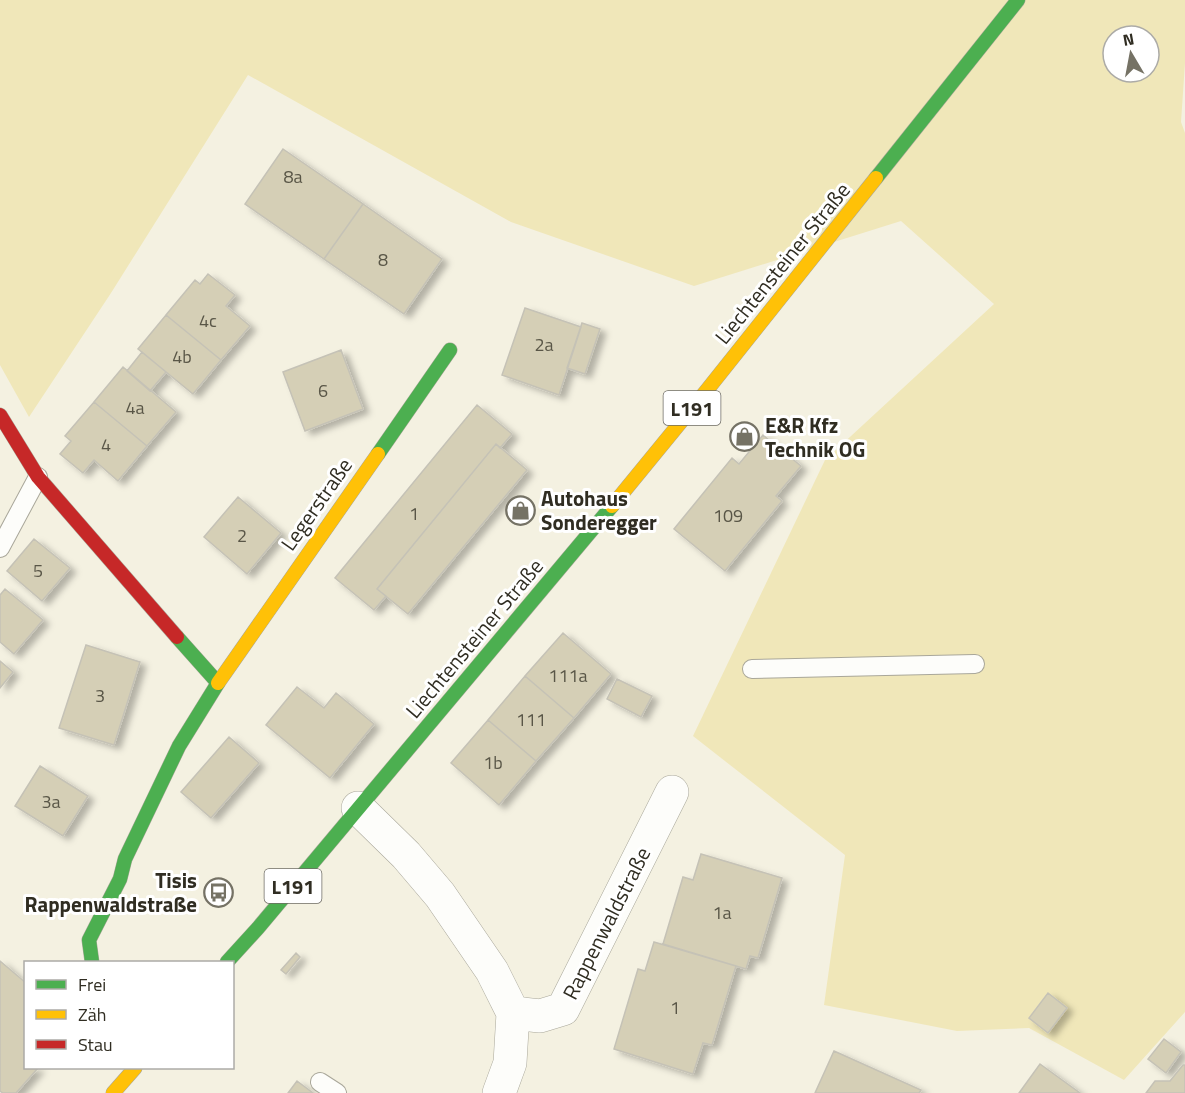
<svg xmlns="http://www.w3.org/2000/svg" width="1185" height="1093" viewBox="0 0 1185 1093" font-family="'Titillium Web',sans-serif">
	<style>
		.green { fill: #f0e7b9; fill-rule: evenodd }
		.building { fill: #d5cfb6; stroke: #c5c2b6; stroke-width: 1.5; filter: url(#shadow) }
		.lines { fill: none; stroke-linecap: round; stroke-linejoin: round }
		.lane-casing { stroke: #a9a79a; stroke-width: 20 }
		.street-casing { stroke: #a9a79a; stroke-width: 34 }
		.fast-casing { stroke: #a9a79a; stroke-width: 15 }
		.slow-casing { stroke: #a9a79a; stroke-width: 15 }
		.jam-casing { stroke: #a9a79a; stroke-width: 15 }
		.lane { stroke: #fdfdfa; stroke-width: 18 }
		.street { stroke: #fdfdfa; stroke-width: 33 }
		.fast { stroke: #4caf50; stroke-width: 14 }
		.slow { stroke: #ffc107; stroke-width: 14 }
		.jam { stroke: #c62828; stroke-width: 14 }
		.labels { text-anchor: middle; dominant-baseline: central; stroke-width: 6; stroke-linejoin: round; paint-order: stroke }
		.number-label { font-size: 18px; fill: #595647 }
		.shield { fill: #fff; stroke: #6e6c64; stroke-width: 1.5 }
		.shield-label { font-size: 20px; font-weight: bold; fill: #302d22 }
		.street-label { font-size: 21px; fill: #302d22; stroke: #fff }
		.poi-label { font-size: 21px; font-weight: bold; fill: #302d22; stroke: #fff; text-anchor: start }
	</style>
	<defs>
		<filter id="shadow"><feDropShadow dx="6" dy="4" stdDeviation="3" flood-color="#0004"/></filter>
	</defs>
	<rect width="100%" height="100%" fill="#f4f1e1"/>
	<path class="green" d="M0,0h1185v63l-4,59 4,11v879l-61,68 -95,-52 -72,3 -133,-26 21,-150 -152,-119 132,-276 169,-156 -93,-83 -207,65 -183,-64 -263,-147 -137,218 -82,124 -29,-52zM1113,36h36v36h-36z"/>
	<path class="building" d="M283,149l80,55 -39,55 -79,-55z
		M363,204l79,55 -38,55 -80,-55z
		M208,274l27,21 -9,11 24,20 -29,34 -55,-45 29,-35 5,4z
		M525,308l56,19 -22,68 -57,-20z
		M166,315l55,45 -28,34 -55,-45z
		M582,323l18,6 -15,45 -18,-6z
		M341,350l22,59 -58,22 -22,-59z
		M142,352l24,20 -16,19 -23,-20z
		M123,367l53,45 -29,34 -53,-44z
		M94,402l53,44 -29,35 -24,-21 -11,13 -23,-19 11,-13 -6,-5z
		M477,405l35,29 -12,14 -4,-4 -119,145 9,7 -12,14 -39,-32z
		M763,435l38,31 -25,30 6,5 -57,70 -51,-42 58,-71 7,6z
		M496,444l31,26 -119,144 -31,-25z
		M238,497l43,36 -34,41 -43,-37z
		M34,539l36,29 -28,33 -35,-30z
		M5,589l38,31 -29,34 -14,-12v-47z
		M563,633l48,41 -37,44 -49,-42z
		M86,645l54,17 -26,83 -55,-17z
		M0,661l13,11 -13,16z
		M525,676l49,42 -38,43 -48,-41z
		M617,679l35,17 -11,21 -34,-18z
		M297,687l27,21 12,-15 38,31 -44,54 -64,-53z
		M488,720l48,41 -37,44 -48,-42z
		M229,737l30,26 -48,55 -30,-26z
		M40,766l48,30 -25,40 -48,-30z
		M701,854l81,24 -24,80 -8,-2 -4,13 -83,-25 20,-67 10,3z
		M654,942l82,24 -24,79 -9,-2 -10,31 -79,-25 24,-80 7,2z
		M296,953l4,4 -14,17 -5,-4z
		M0,961l26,22v85h12l-22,25h-13l-3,-2z
		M1048,993l19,15 -19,25 -19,-15z
		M1164,1039l17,13 -15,21 -18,-14z
		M834,1051l87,39 -2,3h-104z
		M1040,1064l40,29h-61z
		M1183,1065h2v28h-39l9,-12h15z
		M297,1081l16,12h-25z"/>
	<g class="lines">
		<defs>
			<path id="lane" d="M0,548l38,-71
				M752,669l223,-5
				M320,1082l17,11"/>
			<path id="street" d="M358,808l48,47 34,40 52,76 21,42 -3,50 -11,30
				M513,1013l27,3 23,-7 109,-217"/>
			<path id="fast" d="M876,178l142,-178
				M378,454l72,-104
				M92,962l-3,-22 31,-61 5,-20 54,-113 39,-63 -41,-46
				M227,962l31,-34 354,-422"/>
			<path id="slow" d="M612,506l95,-116 169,-212
				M218,683l160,-229
				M113,1093l22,-25"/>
			<path id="jam" d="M0,415l38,62 139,160"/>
		</defs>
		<use href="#lane" class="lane-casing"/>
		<use href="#street" class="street-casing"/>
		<use href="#fast" class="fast-casing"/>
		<use href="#slow" class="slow-casing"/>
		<use href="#jam" class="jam-casing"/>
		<use href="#lane" class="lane"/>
		<use href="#street" class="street"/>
		<use href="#fast" class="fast"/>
		<use href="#slow" class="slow"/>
		<use href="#jam" class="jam"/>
	</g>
	<defs>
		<symbol id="shop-ring" viewBox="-11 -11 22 22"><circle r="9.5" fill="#fff" stroke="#757265" stroke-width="1.5"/><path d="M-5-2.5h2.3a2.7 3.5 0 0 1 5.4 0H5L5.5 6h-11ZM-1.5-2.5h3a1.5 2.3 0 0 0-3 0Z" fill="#757265"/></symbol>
		<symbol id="bus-ring" viewBox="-11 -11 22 22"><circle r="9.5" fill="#fff" stroke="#757265" stroke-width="1.5"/><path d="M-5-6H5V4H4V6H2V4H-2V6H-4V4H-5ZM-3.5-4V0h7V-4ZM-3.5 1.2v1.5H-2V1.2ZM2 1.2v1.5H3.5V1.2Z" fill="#757265"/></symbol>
	</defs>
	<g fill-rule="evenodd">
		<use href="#shop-ring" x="728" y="420" width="33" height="33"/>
		<use href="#shop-ring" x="504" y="494" width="33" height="33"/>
		<use href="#bus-ring" x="202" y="876" width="33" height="33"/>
	</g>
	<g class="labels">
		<g class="number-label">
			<text x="293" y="176">8a</text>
			<text x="383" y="259">8</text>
			<text x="208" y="320">4c</text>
			<text x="544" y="344">2a</text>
			<text x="182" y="356">4b</text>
			<text x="323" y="390">6</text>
			<text x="135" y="407">4a</text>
			<text x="106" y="444">4</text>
			<text x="414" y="513">1</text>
			<text x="728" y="515">109</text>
			<text x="242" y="535">2</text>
			<text x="38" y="570">5</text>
			<text x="568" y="675">111a</text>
			<text x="100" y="695">3</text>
			<text x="531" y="719">111</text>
			<text x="493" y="762">1b</text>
			<text x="51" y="801">3a</text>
			<text x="722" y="912">1a</text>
			<text x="675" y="1007">1</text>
		</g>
		<g class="shield">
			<rect x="663.5" y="391" width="57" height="34" rx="4.5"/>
			<rect x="264.5" y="869" width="57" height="34" rx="4.5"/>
		</g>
		<g class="shield-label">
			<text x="692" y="408">L191</text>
			<text x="293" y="886">L191</text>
		</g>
		<g class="street-label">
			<text transform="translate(782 263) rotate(-51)">Liechtensteiner Straße</text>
			<text transform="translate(316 504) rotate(-55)">Legerstraße</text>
			<text transform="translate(474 638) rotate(-50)">Liechtensteiner Straße</text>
			<text transform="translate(606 923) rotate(-63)">Rappenwaldstraße</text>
		</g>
		<g class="poi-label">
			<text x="765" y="425">E&amp;R Kfz<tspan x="765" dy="24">Technik OG</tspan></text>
			<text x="541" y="498">Autohaus<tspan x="541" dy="24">Sonderegger</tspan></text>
			<text x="197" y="880" text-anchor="end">Tisis<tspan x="197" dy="24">Rappenwaldstraße</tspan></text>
		</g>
	</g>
	<rect x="24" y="961" width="210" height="108" fill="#ffffff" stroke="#acaba7" stroke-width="1.5"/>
	<rect x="36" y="980" width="30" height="9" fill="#4caf50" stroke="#acaba7" stroke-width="1.5"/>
	<text x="78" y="991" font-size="18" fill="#302d22">Frei</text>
	<rect x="36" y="1010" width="30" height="9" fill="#ffc107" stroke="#acaba7" stroke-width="1.5"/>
	<text x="78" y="1021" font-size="18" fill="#302d22">Zäh</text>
	<rect x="36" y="1040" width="30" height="9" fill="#c62828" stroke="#acaba7" stroke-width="1.5"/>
	<text x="78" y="1051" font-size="18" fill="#302d22">Stau</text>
	<g transform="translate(1131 54) rotate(350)"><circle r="28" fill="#ffffff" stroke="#acaba7" stroke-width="1.5"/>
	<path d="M0-4.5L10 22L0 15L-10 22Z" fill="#757265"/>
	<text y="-9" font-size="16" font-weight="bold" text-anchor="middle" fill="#302d22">N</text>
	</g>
</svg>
